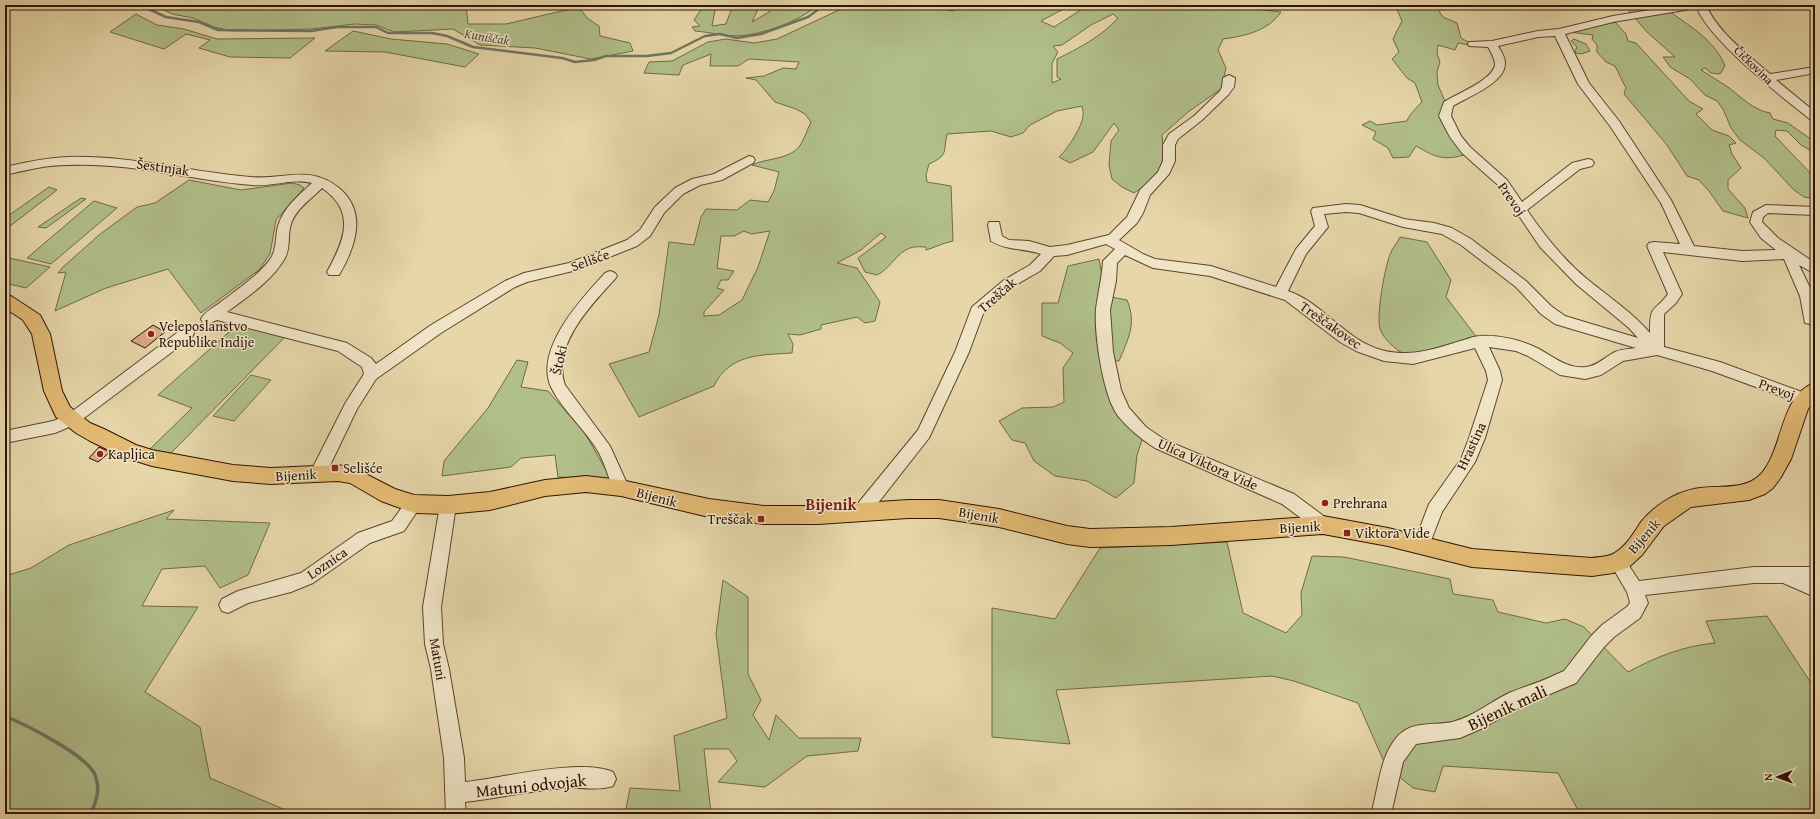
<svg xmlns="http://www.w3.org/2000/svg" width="1820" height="819" viewBox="0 0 1820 819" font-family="'Gentium Book Plus',serif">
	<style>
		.green { fill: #b1bf8b; stroke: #706948; fill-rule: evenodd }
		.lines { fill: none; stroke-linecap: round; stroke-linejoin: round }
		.stream-far1 { stroke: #6e7765; stroke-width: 2.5 }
		.stream { stroke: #6e7765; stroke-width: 3.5 }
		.building { fill: #daa686; stroke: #301305 }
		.minor-casing { stroke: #5e442e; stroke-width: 2 }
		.major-casing { stroke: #301305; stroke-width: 2 }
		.minor { fill: #efe4c6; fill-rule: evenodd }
		.major { fill: #e3bb74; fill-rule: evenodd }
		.poi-dot { fill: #8f2418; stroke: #efe4c6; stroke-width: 1.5 }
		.labels { text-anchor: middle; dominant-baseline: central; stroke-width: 3; stroke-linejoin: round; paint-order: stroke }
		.far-street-label { font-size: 12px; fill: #301305; stroke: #efe4c6 }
		.far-water-label { font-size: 13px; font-style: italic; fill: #544d3d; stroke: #efe4c6 }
		.street-label { font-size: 14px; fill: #301305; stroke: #efe4c6 }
		.poi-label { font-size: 14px; fill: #301305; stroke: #efe4c6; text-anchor: start }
		.quarter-label { font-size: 16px; font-weight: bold; fill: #7a1f14; stroke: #efe4c6 }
		.near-street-label { font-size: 17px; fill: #301305; stroke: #efe4c6 }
	</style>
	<rect width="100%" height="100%" fill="#e6d6a8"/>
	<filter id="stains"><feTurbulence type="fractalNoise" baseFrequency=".005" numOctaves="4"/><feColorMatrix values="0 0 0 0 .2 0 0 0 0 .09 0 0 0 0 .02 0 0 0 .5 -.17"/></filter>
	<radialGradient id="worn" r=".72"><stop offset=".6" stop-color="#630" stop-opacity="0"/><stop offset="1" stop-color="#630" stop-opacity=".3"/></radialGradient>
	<path class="green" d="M154,5h312l2,19h38l73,-17 8,11 12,8 1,10 30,7 3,8 -42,8 -56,-11 -55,-3 -27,-16 -59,3 -18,-7 -21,-1 -43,5 -80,2 -18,-4 -21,-9 -21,-4z
		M704,5h12l-4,21 14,-2 7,-19h11l14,4 -6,13 17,-10 1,-7h48c-20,17 -54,29 -80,31 -14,0 -29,-4 -43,-5l-3,-4 8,-1 -6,-6z
		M845,5h62l8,2 9,-2 29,6 3,-3 34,-3h265l2,4 24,3c-13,19 -36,24 -58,27l-5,11 8,18 -5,21 -33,23 -26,23 2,23 -8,20 -22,15 -12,-6 -10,-8 -3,-14 2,-24 8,-11 -5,-7 -21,29 -23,11 -11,-6c8,-7 24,-31 24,-42 1,-3 -1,-6 -1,-9l-25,5 -27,14 -7,8 -12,4 -20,-6 -44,3c-4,18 2,21 -18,30l-3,11 1,7 24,4 2,55c-10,2 -17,6 -27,9v-3c-5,0 -11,-1 -16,1 -14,5 -20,21 -33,27l-12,-3 -7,-14 28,-21 -5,-4 -20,17 -24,13 20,5 23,34 -5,19 -10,2 -8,-6 -36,8v4l-21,6 -12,-1 5,10 -1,9c-32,2 -63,1 -78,33l-75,31 -30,-53 40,-12 10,-37 10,-73 25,3 7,-28 5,-8 31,1 13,-10 18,2 6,-11 5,-19 -27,-7c14,-7 36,-5 47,-18 5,-7 8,-17 12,-25l-6,-8 -9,-5 -21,-7 -19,-22 -10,-2 18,-2 19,-8 13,1 3,-7 -50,-3 -11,7h-28l1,-12 -28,11 -4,10 -35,-2 5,-11 23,-1 36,-19 18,-3 28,4 23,-4 64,-30zM1069,6h18l-33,21 -13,-6zM1113,14l5,4c-17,19 -39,30 -61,41v18l4,2 -9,4v-20l6,-11 -5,-6 9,-1 29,-20zM744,231l7,3 19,-3 -12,36 -16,33 -23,15 -15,1v-4l20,-22 -7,-2 4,-8h7l6,-9 -17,-3 4,-32h13z
		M1395,5h48l1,3 -5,3 4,6 14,6 4,15 9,5 -1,2 -11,-2 -3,7 -17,-5 -1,9 3,8 -3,10 1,13 30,69c-25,7 -31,4 -52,-8l-7,11 -16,1 -5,-10 -15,-9 3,-7 -14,-7 8,-4 7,4 30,-4c2,-6 10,-14 15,-19l-7,-19 -8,-5 -15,-19 7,-7 -6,-13 9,-18z
		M1624,5h22l6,6 14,-2c22,16 49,31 59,57l-5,8 -9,-1 -6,-5 -4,2c9,6 18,11 27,17 13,10 25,23 42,26l3,6 15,4 27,19v11l-14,-8 -14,-14 -11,-1 -1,6 40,42v21l-11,-2 -10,-7 -30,-32 -24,-18 -9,-12 -8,-19 -6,-8 -12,-6 -15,-16 -20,-12 -7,-10h12l-28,-25z
		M136,14l21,11 27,4 33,10 98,-1 -25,20 -60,-1 -31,-9 11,-8 -24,-6 -22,15 -54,-17z
		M1615,22l11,12 2,7 8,2 53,58 14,8 -7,5 16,16 17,6 7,7 -7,2 3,9 9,14 -13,12v9l17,19 3,10 -25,-7 -14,-20 -10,-11 -12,-4 -20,-31 -43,-51 2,-6 -11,-22 -9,-4 -9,-10v-7l-5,-6 1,-4 -24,-3z
		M353,31l38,8 56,5 32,10 -14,13 -80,-15 -60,-1z
		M1574,39l12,5 4,7 -9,3 -5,-1 -1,-2 2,-4 -6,-6z
		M189,180l52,10 51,-7 8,2 4,3 -28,32 -6,34 -11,16 -58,43 -33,-44 -62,19 -51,23 11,-39 -8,1 4,-5 37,-33 38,-28 18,-4z
		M49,187l8,3 -52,40v-12z
		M81,198l5,1 -40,29 -8,-1z
		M94,201l23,7 -66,56 -24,-6z
		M1400,237l27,5 24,38 -5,17 32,42 -45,14 -30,1c-8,-6 -19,-14 -23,-25 -4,-13 5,-66 12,-79 2,-4 6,-8 8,-13z
		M5,257l45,10 -24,21 -21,-5z
		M1099,259l7,37 21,4c10,24 1,39 -8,61l-16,-1 40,77 -6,18 -3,28 -18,15 -29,-17 -32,-5 -21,-15 -9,-18 -13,-3 -13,-19 23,-13 31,-1 11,-5 -1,-34 10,-15 -13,-10 -18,-7v-33h16l10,-37z
		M237,325l48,12 -115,117 -20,-5 42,-41 -34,-13z
		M517,360l11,2 -7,25 27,4 37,42 26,46 -53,-2 -3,-22 -34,3 -10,9 -69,9 2,-15 44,-53z
		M251,375l20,5 -37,41 -21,-5z
		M174,510l-8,9 104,4 -22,52 -28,13 -15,-22 -43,3 -20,37 56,1 -53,85 55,35 10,51 85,36h-290v-238l26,-8 38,-23z
		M1227,542l16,71 43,20 16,-18 -1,-22 11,-37 32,1 106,22 3,15 40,6 5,12 48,11 19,-4 19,8 44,45c28,-15 55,-26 87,-29l-9,-22 61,-5 48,73v125h-235l-22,-41 -115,-7 -8,26 -22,-4 -27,-22 -28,-63 -64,-22 -22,-5 -216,14 14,54 -78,-7v-129l63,11 45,-71z
		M723,580l25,17v77l13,26 -8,15 16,25 7,-25 23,23h62l-3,13 -51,5 -42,31 -47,-5 19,-21 -8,-12h-25l7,65h-86l5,-26 50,3 -6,-55 53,-18 -11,-84z"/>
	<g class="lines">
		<path class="stream-far1" d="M140,5l26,12 33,5 19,8 93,1 26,-4h39l12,6h44l15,3 26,11 89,11 13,4 19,-2 12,-4h41l24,-3 34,-17 15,-2 17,4 24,-4 47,-17 16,-12
			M942,5h20"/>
		<path class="stream" d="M5,716c21,9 82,39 90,59 6,14 1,26 -4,39"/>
	</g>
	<path class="building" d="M153,325l12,7 -20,16 -14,-7z
		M99,447l11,5 -12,10 -9,-4z"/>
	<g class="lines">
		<defs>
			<path id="minor" d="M1681,5h25c12,28 42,49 64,69l45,-7v6l-39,7 39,32v10l-4,-2c-29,-23 -101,-79 -114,-112l-84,14 -48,12 24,49 30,38 52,79 23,46 48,5 34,-1 -15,-12 -11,-16 3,-10 13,-7 49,2v8l-47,-2 -5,4 -1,5 16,16 37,25v11l-16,-9 15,31 1,26 -5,2 -5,-1 -5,-27 -16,-37 -42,2 -79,-9 19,42 -6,9 -12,11v33l56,15 90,33 2,4 -2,4 -5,2 -93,-34 -55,-16 -34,6 -22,14 -16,4 -25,-4 -32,-19 -12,-5 -27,-4 11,24 2,9 -17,58 -10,24 -33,50 -15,39 -6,2 -6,-2 -2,-5 16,-42 32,-45 8,-21 19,-58 -2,-9 -11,-23 -62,16 -29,-3 -28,-10 -16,-9 -55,-42 -75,-24 -57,-8 -28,-13 -8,8 -1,18 -6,29 3,42 8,38 8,18 17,19 19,13 129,54 35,26 2,5 -2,5 -6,2 -6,-2 -35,-26 -127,-56c-14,-9 -26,-19 -37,-32 -15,-20 -24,-82 -22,-107 2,-16 6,-31 7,-48l12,-12 -9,-5 -39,11 -13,1 -14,15 -26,15 -31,28 -14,38 -40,86 -62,79 -6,2 -6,-2 -2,-5 2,-5 63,-77 37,-78 17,-45 32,-27 26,-15 11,-11c-18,-6 -33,-3 -50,-13l-3,-16 1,-3h10l3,14 7,4 20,1 21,6 17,-2 42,-10 18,-18 13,-27 18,-18 5,-11v-16l6,-11 25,-18 26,-25 2,-4 1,-9 6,-3 6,3 -1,9 -6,8 -26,25 -24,19 -3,6v16l-6,13 -19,21 -7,18 -6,10 -18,17 24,14 12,5 56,7 65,21 20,-38 19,-23 -4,-15 2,-3 33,-4 14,1 44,14 30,4 18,5 19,11 55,42 25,25 14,10 73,22 -9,-10 -53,-44 -36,-37 -41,-61 -37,-33 -12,-16 -11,-21 5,-14c12,-8 49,-22 51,-37 0,-6 -4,-13 -7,-18l-19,-1 -1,-2 1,-2 23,-1 46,-10 21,-2 54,-13zM1555,36l23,48 32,42 51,77 19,41 -26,-2 -5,1 -2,3 21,48c-15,20 -18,9 -18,39 -18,-21 -41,-36 -63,-54 -23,-19 -43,-44 -60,-69l53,-41 12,-3 2,-3 -2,-3 -4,-1 -16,4 -50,39 -15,-22 -37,-33 -9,-11 -10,-20 2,-10c14,-9 53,-23 52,-43 0,-6 -4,-12 -7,-17l40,-9zM1346,212l13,1 44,14 39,7 19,11 55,42 25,27 14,10 81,24c-7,1 -15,1 -21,4 -10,5 -18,14 -29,15 -19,2 -32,-10 -47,-18 -17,-9 -40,-14 -59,-13 -7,0 -14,4 -20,5 -25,8 -48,16 -75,10 -39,-9 -61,-48 -97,-60l18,-37 22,-27 -4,-13z
				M1766,5h25c-5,5 -20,5 -25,0z
				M749,156l4,1 2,3 -2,3 -31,17 -22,5 -17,9 -19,19 -14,23 -13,10 -60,24 -50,12 -12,5 -74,46 -65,46 -19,30 -33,69 -6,2 -6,-2 -2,-5 36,-71 18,-28 -2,-7 -24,-16 -121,-31 -9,4 -5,-1 -2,-4c4,-8 14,-12 21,-18 16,-12 34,-24 47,-40 8,-10 6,-23 9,-35 5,-18 21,-31 34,-43 -20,-5 -40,4 -60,2 -62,-5 -122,-23 -184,-20 -22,0 -42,5 -63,10v-8c21,-5 41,-9 63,-10 62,-2 122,15 183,20 33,3 58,-13 88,11 29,24 16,60 0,87h-10l-2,-3c17,-31 30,-60 -5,-84 -12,12 -29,23 -32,40 -2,10 0,21 -5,30 -13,23 -38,39 -58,54l120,31 24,15 5,6 55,-39 74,-44 19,-8 45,-10 58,-23 13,-10 15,-23 20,-19 17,-9 22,-5z
				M610,271l5,2 2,3 -2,3c-24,26 -64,67 -50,106l45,61 19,42 -2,5 -6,2 -6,-2c-6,-13 -9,-27 -16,-40 -13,-23 -35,-41 -47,-64 -20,-38 30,-91 53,-116z
				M187,328l5,1 2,4 -2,4 -116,87 -21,9 -50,10v-12l48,-10 13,-5 116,-87z
				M414,497l6,2 2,5 -18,27 -34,12 -57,40 -22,9 -43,11 -20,10 -6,-2 -3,-6 3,-6 16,-8 63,-18 57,-40 34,-12 16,-22z
				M448,498l6,2 2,5 -15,102 2,37 6,25 15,89 1,24c37,-4 115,-24 148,-10l3,7 -3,7c-14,5 -31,1 -46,2 -34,2 -68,10 -102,14l1,12h-20l-2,-56 -13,-89 -6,-25 -2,-37 17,-102 2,-5z
				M1618,556l6,2 15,23 115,-14h61v30l-32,-14h-29l-109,12 3,8 -8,15 -26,19 -10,10 -28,36 -52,22 -41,23 -23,10 -44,6 -13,18 -12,52h-20c8,-26 8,-56 26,-77 15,-17 36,-11 55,-15 21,-5 38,-20 57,-29 16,-7 33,-11 48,-19l7,-3 28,-36 10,-10 26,-19 2,-4 -3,-10 -17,-29 2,-5z"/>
			<path id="major" d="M5,294l6,2 29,19 10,19 12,57 8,16 20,16 14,6 32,16 16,5 81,15 38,3 67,-3 16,3 41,21 19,6 34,1 42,-4 55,-12 41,-4 35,4 88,19 55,7h54l90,-6h31l60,9 68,17 23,3 81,-2 152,-11 65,12 84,21 120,9c7,-1 15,-1 21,-4 13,-7 20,-20 28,-32 13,-16 33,-29 53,-33 22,-5 50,3 67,-15 23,-26 19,-80 54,-91v17l-7,9 -17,50 -10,18 -8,11 -8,6 -16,6 -58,7 -27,19 -22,29 -13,12 -16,6 -21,3 -120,-9 -84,-21 -65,-12 -152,11 -81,2 -23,-3 -68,-17 -60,-9h-31l-90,6h-54l-55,-7 -88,-21 -35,-4 -41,4 -55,14 -42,4 -34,-1 -33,-12 -31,-18 -12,-2 -67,3 -38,-3 -81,-15 -29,-9 -33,-16 -14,-8 -20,-16 -12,-26 -12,-57 -9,-14 -18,-12z"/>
		</defs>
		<use href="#minor" class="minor-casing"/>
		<use href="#major" class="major-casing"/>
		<use href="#minor" class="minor"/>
		<use href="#major" class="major"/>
	</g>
	<g class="poi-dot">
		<circle cx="151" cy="334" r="4"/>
		<circle cx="100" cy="454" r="4"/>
		<rect x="331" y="464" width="8" height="8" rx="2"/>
		<circle cx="1325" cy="503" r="4"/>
		<rect x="757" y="515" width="8" height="8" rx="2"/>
		<rect x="1343" y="529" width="8" height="8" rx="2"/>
	</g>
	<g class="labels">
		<g class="far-street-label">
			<text transform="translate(1754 65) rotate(44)">Čičkovina</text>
		</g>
		<g class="far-water-label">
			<text transform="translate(487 37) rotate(10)">Kuniščak</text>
		</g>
		<g class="street-label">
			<text transform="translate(163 167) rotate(8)">Šestinjak</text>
			<text transform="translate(1512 199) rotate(55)">Prevoj</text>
			<text transform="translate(590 260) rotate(-20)">Selišće</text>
			<text transform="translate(997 295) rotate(-41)">Treščak</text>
			<text transform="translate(1331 325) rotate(35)">Treščakovec</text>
			<text transform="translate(559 360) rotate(-77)">Štoki</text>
			<text transform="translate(1777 389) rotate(20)">Prevoj</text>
			<text transform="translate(1471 446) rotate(-65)">Hrastina</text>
			<text transform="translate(1208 464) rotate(24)">Ulica Viktora Vide</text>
			<text transform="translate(296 475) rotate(-3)">Bijenik</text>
			<text transform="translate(657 497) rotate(15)">Bijenik</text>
			<text transform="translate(979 515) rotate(10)">Bijenik</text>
			<text transform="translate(1300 527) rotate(-3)">Bijenik</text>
			<text transform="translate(1644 536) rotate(-49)">Bijenik</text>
			<text transform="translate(327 563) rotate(-34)">Loznica</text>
			<text transform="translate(438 659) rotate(80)">Matuni</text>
		</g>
		<g class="poi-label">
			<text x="159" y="326">Veleposlanstvo<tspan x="159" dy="16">Republike Indije</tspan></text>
			<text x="108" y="454">Kapljica</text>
			<text x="343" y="468">Selišće</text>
			<text x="1333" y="503">Prehrana</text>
			<text x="753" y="519" text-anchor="end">Treščak</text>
			<text x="1355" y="533">Viktora Vide</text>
		</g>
		<g class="quarter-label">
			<text x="831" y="504">Bijenik</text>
		</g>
		<g class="near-street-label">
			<text transform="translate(1507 707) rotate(-25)">Bijenik mali</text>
			<text transform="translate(531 785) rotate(-6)">Matuni odvojak</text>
		</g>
	</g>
	<rect width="1820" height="819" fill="none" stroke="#e6d6a8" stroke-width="20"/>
	<rect x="6" y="6" width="1808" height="807" fill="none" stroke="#301305" stroke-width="2"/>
	<rect x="10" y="10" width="1800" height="799" fill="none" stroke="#301305"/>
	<g transform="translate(1778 777) rotate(269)" stroke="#efe4c6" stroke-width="3" paint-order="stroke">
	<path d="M0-3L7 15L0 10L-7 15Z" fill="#301305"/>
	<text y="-6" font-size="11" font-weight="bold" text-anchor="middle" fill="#301305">N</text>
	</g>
	<rect width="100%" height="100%" filter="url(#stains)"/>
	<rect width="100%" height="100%" fill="url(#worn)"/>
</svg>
